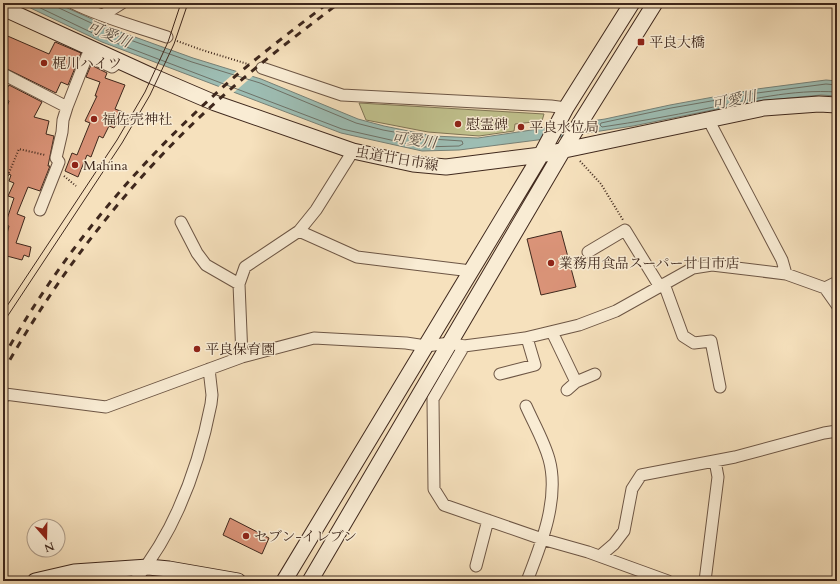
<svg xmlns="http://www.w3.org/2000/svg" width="840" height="584" viewBox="0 0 840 584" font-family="Cardo,'Noto Serif JP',serif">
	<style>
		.green { fill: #c1c28e; stroke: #807556 }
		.water { fill: #9dbdb3; stroke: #778177 }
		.pier { fill: #f6e1bd }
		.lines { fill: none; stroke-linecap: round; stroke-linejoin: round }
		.shore { stroke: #6e7268; stroke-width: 1 }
		.building { fill: #db9479; stroke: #3f281d }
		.lane-casing { stroke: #6d5645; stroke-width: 8 }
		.street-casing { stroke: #6d5645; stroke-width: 13 }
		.secondary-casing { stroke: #3f281d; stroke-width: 17 }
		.path { stroke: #3f281d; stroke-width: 2; stroke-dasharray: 1 2; stroke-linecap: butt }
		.lane { stroke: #f9ecd4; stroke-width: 5.5 }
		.street { stroke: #f9ecd4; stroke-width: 11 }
		.secondary { stroke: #f9ecd4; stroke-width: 15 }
		.tram { stroke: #3f281d; stroke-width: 1 }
		.rail { stroke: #3f281d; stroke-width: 3; stroke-dasharray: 7 7; stroke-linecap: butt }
		.poi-dot { fill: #8f2418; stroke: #f9ecd4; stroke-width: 1.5 }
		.labels { text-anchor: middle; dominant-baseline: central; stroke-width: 3; stroke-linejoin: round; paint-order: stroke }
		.poi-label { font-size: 14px; fill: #3f281d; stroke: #f9ecd4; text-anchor: start }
		.street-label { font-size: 14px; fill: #3f281d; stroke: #f9ecd4 }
		.water-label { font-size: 15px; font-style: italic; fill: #564d42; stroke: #f9ecd4 }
	</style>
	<rect width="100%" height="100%" fill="#f6e1bd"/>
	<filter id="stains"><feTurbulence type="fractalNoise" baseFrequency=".005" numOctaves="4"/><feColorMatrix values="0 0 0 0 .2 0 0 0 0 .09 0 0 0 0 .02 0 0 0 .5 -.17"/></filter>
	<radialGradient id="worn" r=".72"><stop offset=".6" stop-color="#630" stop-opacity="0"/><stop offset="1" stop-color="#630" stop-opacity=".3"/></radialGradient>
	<path class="green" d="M359,103l185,11 -2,7 -27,3 -1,7 -35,5 -51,-4 -62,-12z"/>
	<path class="water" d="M20,3h36l65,29 72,26 68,21 97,40 26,7 49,10 45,2 127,-19 65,-14 87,-16 69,-9 11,1v15l-16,-1 -64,6 -124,25 -72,11 -102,13 -37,1 -81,-18 -239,-91z"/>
	<path class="pier" d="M238,70l16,5 -22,19 -15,-6z"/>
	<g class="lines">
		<path class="shore" d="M30,3l73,35 239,91 80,18 37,-1 4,-2 -1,-3 -30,-2 -49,-9 -27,-7 -96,-40 -68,-21 -73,-26 -60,-28 -3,-2v-3
			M837,85l-11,-1 -69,9 -86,15 -70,15 -1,2 2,2c34,-5 68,-11 102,-18 44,-9 88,-20 133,-17"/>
	</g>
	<path class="building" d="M3,34l46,20 6,-12 26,11 -13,32 -7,-3 -5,11 -53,-26z
		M91,65l16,8 -2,5 20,7 -10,24 8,3 -9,16 -5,-2 -6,12 -4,-2 -8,21 -4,-2 -9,22 -13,-6 7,-18 5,2 13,-32 -5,-2 12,-25h-2l5,-14 -14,-5z
		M9,85l33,17 -8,15 15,4 -3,13 8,2 -6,30h2l-10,25 -12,-4 -11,27 8,3 -9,26 15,4 -2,10 -5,-2 -2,5 -19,-5v-6l6,-23 -4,-1 9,-27 -6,-2 6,-13 -5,-2 2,-6 -8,-3v-54l6,-17 -6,-3v-3z
		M561,231l15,56 -35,8 -14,-56z
		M230,518l39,20 -7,16 -39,-19z"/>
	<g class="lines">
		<defs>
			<path id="lane" d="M182,581l4,-9"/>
			<path id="street" d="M73,3c30,15 62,23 94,34
				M103,15l19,-12
				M262,68l80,27 209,11 15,2
				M3,74l64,33
				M708,119l74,141 4,14
				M40,210l19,-48 -3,-4 6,-26 1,-12 4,-13 20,-51 25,11 8,-6
				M181,222l16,31 9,12 33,19
				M299,231l58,26 114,14
				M588,252l37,-22 35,57
				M664,284l19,52 11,7 17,-2 9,46
				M825,288l12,-6
				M552,332l24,50 19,-8
				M464,346l-31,53 1,90 10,16 98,34 46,13 80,29
				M242,357l-3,-73 6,-17 54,-36 17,-21 37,-59
				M500,374l35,-9 -8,-27
				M567,390l9,-8
				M3,398l2,-4 101,13 136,-50 72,-19 92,5 20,3 24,-3 14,3 61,-8 54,-13 37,-14 77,-43 19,-3 74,9 39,14 12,17
				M526,406c8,18 18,35 23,53 11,39 -8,86 -22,122
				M600,556l14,-12 10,-13 8,-42 9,-14 94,-18 89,-24 13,-2
				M476,566l12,-46
				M135,581c17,-22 32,-46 43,-71 15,-33 26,-70 33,-106l1,-9 -3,-26
				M705,581l13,-104 -3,-16"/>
			<path id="secondary" d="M3,8l149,68 63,27 138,48 60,13 33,3 95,-12 223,-47 55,-4 18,1
				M35,581l39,-9 74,-5 21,2 69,12
				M284,581l257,-426 25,-47 66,-105
				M310,581l252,-429 93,-149"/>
		</defs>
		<use href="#lane" class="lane-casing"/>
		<use href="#street" class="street-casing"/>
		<use href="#secondary" class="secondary-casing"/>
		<path class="path" d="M94,36l4,-11
			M177,41l25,9 49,15
			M580,161l21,23 22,36
			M64,176l12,10
			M3,190l2,-8 14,-33 26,6
			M258,581l3,-5"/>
		<use href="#lane" class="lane"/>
		<use href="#street" class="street"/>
		<use href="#secondary" class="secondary"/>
		<path class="tram" d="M3,312l114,-172 28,-48 23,-50 13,-39
			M3,323l119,-180 28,-48 24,-51 14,-41"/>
		<path class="rail" d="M3,358c54,-97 125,-184 207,-259 37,-35 78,-65 118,-96
			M3,372c56,-100 128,-193 213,-270 39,-35 81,-67 123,-99"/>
	</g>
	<g class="poi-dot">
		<rect x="637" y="38" width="8" height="8" rx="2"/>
		<circle cx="44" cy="63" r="4"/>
		<circle cx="94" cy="119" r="4"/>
		<circle cx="458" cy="124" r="4"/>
		<circle cx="521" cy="127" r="4"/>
		<circle cx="75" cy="165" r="4"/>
		<circle cx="551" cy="263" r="4"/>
		<circle cx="197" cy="349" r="4"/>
		<circle cx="246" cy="536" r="4"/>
	</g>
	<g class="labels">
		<g class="poi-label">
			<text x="649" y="42">平良大橋</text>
			<text x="52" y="63">梶川ハイツ</text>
			<text x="102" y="119">福佐売神社</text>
			<text x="466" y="124">慰霊碑</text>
			<text x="529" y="127">平良水位局</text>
			<text x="83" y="165">Mahina</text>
			<text x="559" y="263">業務用食品スーパー廿日市店</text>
			<text x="205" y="349">平良保育園</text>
			<text x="254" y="536">セブン-イレブン</text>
		</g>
		<g class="street-label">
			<text transform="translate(397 159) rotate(10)">虫道廿日市線</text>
		</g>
		<g class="water-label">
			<text transform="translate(109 34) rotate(23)">可愛川</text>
			<text transform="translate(734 100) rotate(-11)">可愛川</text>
			<text transform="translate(414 140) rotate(7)">可愛川</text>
		</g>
	</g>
	<rect width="840" height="584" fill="none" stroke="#f6e1bd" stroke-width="16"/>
	<rect x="4" y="4" width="832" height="576" fill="none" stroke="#3f281d" stroke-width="2"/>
	<rect x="8" y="8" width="824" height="568" fill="none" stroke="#3f281d"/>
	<g transform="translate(46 538) rotate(160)"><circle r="19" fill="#f9ecd4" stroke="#af9e8b"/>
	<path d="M0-3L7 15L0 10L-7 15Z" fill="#8f2418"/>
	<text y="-6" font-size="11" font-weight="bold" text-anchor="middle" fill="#3f281d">N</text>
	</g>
	<rect width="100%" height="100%" filter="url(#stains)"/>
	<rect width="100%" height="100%" fill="url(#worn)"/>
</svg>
